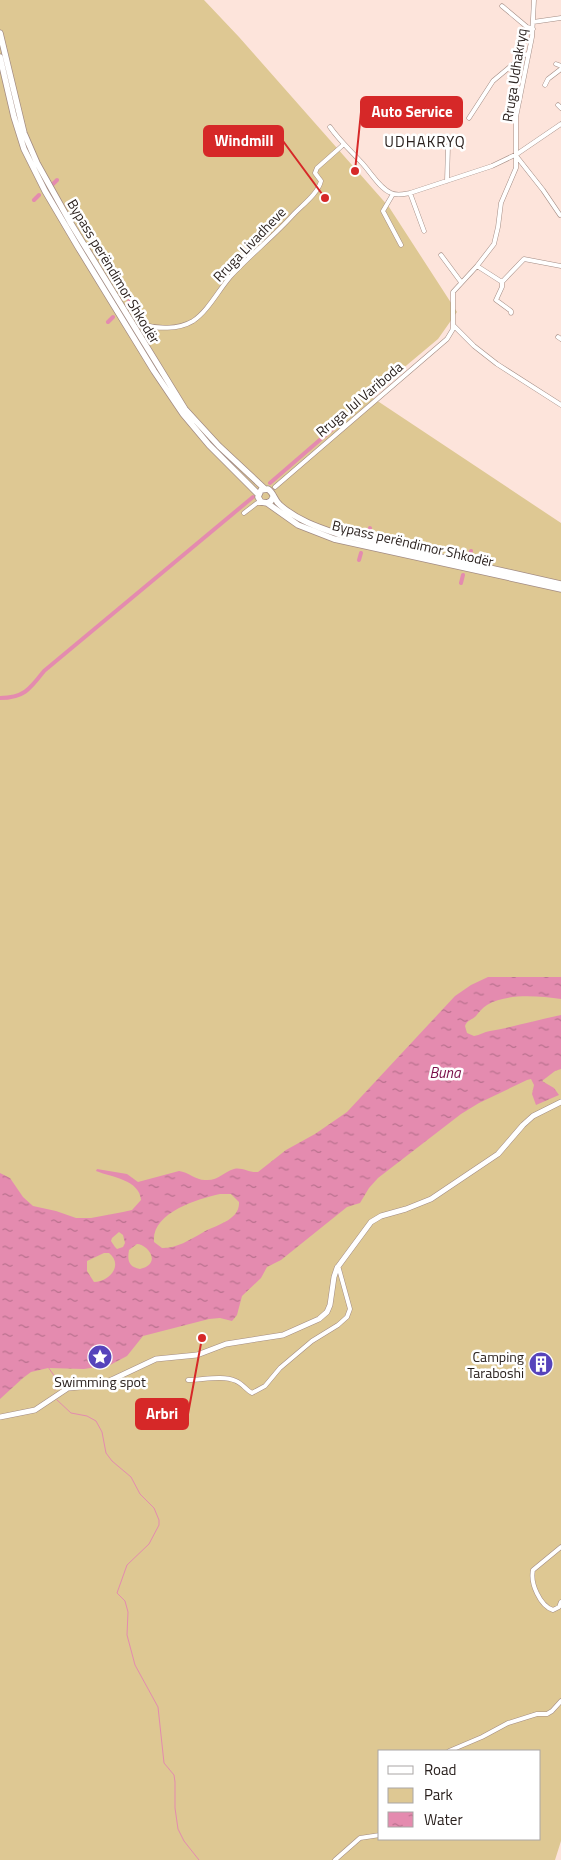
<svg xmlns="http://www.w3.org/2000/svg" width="561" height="1860" viewBox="0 0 561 1860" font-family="'Titillium Web',sans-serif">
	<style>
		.green { fill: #dec893; fill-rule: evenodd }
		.water { fill: url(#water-ripples); fill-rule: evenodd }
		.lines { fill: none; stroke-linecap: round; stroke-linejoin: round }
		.stream { stroke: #e48baf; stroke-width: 1 }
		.canal { stroke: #e48baf; stroke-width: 4 }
		.minor-casing { stroke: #a38c84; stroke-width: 5 }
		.major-casing { stroke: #a38c84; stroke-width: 6 }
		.highway-casing { stroke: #a38c84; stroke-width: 7 }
		.minor { stroke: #fff; stroke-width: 4 }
		.major { stroke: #fff; stroke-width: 5 }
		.highway { stroke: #fff; stroke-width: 5.5 }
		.labels { text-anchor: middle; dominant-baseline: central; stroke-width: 5; stroke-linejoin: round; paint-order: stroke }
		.street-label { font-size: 14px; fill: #2a211e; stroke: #fff }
		.poi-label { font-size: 14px; fill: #2a211e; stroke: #fff; text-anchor: end }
		.neighbourhood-label { font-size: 15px; letter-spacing: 1px; fill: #2a211e; stroke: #fff }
		.water-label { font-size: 15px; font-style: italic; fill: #790e48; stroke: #fff }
		.leader { fill: none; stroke: #d62828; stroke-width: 2 }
		.callout-dot { fill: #d62828; stroke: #fff; stroke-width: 2 }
		.callout { fill: #d62828; stroke: #d62828; stroke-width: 2 }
		.callout-label { font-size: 15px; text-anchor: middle; font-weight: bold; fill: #fff }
	</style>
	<defs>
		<pattern id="water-ripples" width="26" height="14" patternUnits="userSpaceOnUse" patternTransform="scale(1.25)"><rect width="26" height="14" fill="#e48baf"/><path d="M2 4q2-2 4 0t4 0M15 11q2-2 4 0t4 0" fill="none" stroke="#b9718e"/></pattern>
	</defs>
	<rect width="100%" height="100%" fill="#fde4db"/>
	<path class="green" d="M0,0h204l35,37 150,170 68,105 -19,27 -68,57 191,127v1318l-6,19h-555zM380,1751h160v88h-160z"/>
	<path class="water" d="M488,977h73v22c-22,-3 -55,-6 -74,6 -5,3 -8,7 -11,11 -4,4 -9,4 -11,10l2,7 7,3c6,-1 10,-4 16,-5 23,-4 47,-11 71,-16v54l-6,2 -13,10 12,7 5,7 -23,10 -4,-11 2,-9 -3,-6 -4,1 -48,23 -18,11 -83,64 -9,10 -9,15 -13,4 -66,53 -14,7 -6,11 -19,18 -5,19 -5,6 -12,-3 -11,1 -66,17 -16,20 -17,9 -26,4 -36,-1 -17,4 -8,6 -23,21v-226l10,5 13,19 10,9 23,5 20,7h15l32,-6 9,-2 9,-10c-1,-20 -30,-23 -45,-29l1,-2 30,5 11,8 41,-11c9,1 17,9 26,9 14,1 18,-8 29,-11 8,-2 15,4 24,3l28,-22 29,-16 32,-22 108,-116 16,-11zM220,1194h11l8,8c1,19 -24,23 -37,31 -13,7 -24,15 -40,15l-8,-6c-3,-29 43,-43 66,-48zM119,1232l4,3 2,8 -2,4 -6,2 -2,-2 -4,-6 1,-3zM137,1244c7,0 18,10 14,18 -2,4 -7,6 -11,7 -11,-2 -13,-8 -11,-19zM104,1253h5c15,12 0,29 -15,29l-7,-11v-10z"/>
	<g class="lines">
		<path class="stream" d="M48,1367l10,14 -3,9
			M57,1400l14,13 16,3 9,5 6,11 4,21 6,8 19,16 9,17 14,14 5,12v5l-10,19 -22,21 -10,28 8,8 3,11 -1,23 8,30 23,42 6,56 10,12 1,7v26l3,21 6,12 15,19"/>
		<path class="canal" d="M53,184l4,-4
			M34,200l5,-5
			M127,304l4,-5
			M108,322l5,-5
			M270,483l66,-57
			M368,533l2,-5
			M470,555l1,-4
			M359,560l2,-7
			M461,583l2,-8
			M0,698c24,0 30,-9 44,-27l209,-174"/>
		<defs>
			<path id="minor" d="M502,6l25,21 6,2
				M533,22l28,-4
				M556,64l5,2
				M545,85l3,-6 13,-10
				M558,105l3,3
				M469,118l24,-37 31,-26 4,-1
				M330,127c9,13 20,23 31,35 9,9 18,26 30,31 6,3 13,1 19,0l82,-27 25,-12 44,-30
				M517,157l26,33 17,25
				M447,181l1,-35
				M410,193l14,38
				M393,194l-10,17 18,34
				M441,255l20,27
				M477,266l25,16 22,-23 37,7
				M502,282v5l-6,13 15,11v2
				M141,324c16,5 37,6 52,-3 15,-10 25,-30 37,-44 20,-22 43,-40 62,-61 9,-10 26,-22 29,-35l-6,-8 2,-5 26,-23
				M453,325l21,21 23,18 64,41
				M558,337l3,2
				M275,487l172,-148 6,-10v-37l24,-26 17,-22 4,-17 3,-24 15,-35v-51l16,-80 2,-37
				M244,513l13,-10h5
				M188,1380c15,0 34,-5 48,1 7,3 10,9 16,12l13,-7 15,-18 32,-27 26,-16 9,-8 3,-8 -11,-40 -2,-2
				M561,1547l-28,23c-3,13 7,36 20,40l6,-3 2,-5
				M449,1751l33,-14 26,-14 29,-9h10l5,-3 9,-10
				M335,1860l25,-22 20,-3"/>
			<path id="major" d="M0,1417l35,-7 33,-22 24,-2 13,-3 51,-24 41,-4 29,-11 57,-9 36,-16 8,-7 3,-7 4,-28 3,-9 34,-46 10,-6 25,-7 25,-10 67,-45 25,-29 10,-9 28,-14"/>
			<path id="highway" d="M0,33l24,100 13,30 33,59 115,187 34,37 46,43
				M0,57l14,60 10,32 21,42 33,56 76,124 29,43 26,31 49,49
				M273,497l-2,4 -4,2 -6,-1 -3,-5 3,-7 7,-1c6,4 6,11 12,16 17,15 37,22 58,29l223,50
				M267,503l31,22 36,14 227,50"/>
		</defs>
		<use href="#minor" class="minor-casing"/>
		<use href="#major" class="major-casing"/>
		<use href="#highway" class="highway-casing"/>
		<use href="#minor" class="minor"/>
		<use href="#major" class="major"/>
		<use href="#highway" class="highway"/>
	</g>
	<defs>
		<symbol id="sight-disc" viewBox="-11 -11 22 22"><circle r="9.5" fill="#5643bb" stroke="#fff"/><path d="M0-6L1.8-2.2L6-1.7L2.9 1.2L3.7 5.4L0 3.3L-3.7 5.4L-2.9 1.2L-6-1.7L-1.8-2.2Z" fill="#fff"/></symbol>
		<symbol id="building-disc" viewBox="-11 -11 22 22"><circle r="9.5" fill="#5643bb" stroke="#fff"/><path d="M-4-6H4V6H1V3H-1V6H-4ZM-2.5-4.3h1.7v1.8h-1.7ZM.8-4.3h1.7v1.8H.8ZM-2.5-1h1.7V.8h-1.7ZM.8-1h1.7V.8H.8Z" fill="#fff"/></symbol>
	</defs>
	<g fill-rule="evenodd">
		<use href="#sight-disc" x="86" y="1343" width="28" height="28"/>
		<use href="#building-disc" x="527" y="1350" width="28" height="28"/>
	</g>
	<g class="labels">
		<g class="street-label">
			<text transform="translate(514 75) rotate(-81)">Rruga Udhakryq</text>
			<text transform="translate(249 244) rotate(-46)">Rruga Livadheve</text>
			<text transform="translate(114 271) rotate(59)">Bypass perëndimor Shkodër</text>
			<text transform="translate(359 399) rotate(-40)">Rruga Jul Variboda</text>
			<text transform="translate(413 543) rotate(13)">Bypass perëndimor Shkodër</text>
		</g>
		<g class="poi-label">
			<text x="524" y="1356">Camping<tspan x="524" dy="16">Taraboshi</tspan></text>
			<text x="100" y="1381" text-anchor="middle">Swimming spot</text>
		</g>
		<g class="neighbourhood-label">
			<text x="425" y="141">UDHAKRYQ</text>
		</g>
		<g class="water-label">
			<text x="445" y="1072">Buna</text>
		</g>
	</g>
	<path class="leader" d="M355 171L361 112M325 198L283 141M202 1338L188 1414"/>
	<g class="callout-dot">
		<circle cx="355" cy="171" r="5"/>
		<circle cx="325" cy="198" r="5"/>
		<circle cx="202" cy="1338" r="5"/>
	</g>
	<g class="callout">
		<rect x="361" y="97" width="101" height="30" rx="5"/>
		<rect x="204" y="126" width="79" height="30" rx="5"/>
		<rect x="136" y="1399" width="52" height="30" rx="5"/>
	</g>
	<g class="callout-label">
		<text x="412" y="117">Auto Service</text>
		<text x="244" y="146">Windmill</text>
		<text x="162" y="1419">Arbri</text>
	</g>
	<rect x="378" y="1750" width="162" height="90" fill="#ffffff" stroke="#aaa6a5"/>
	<rect x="388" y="1766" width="25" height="8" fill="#ffffff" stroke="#aaa6a5"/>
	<text x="424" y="1775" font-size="15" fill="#2a211e">Road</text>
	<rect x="388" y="1788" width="25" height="15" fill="#dec893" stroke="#aaa6a5"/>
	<text x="424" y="1800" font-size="15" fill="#2a211e">Park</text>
	<rect x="388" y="1812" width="25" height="15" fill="url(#water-ripples)" stroke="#aaa6a5"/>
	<text x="424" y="1825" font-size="15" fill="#2a211e">Water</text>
</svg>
